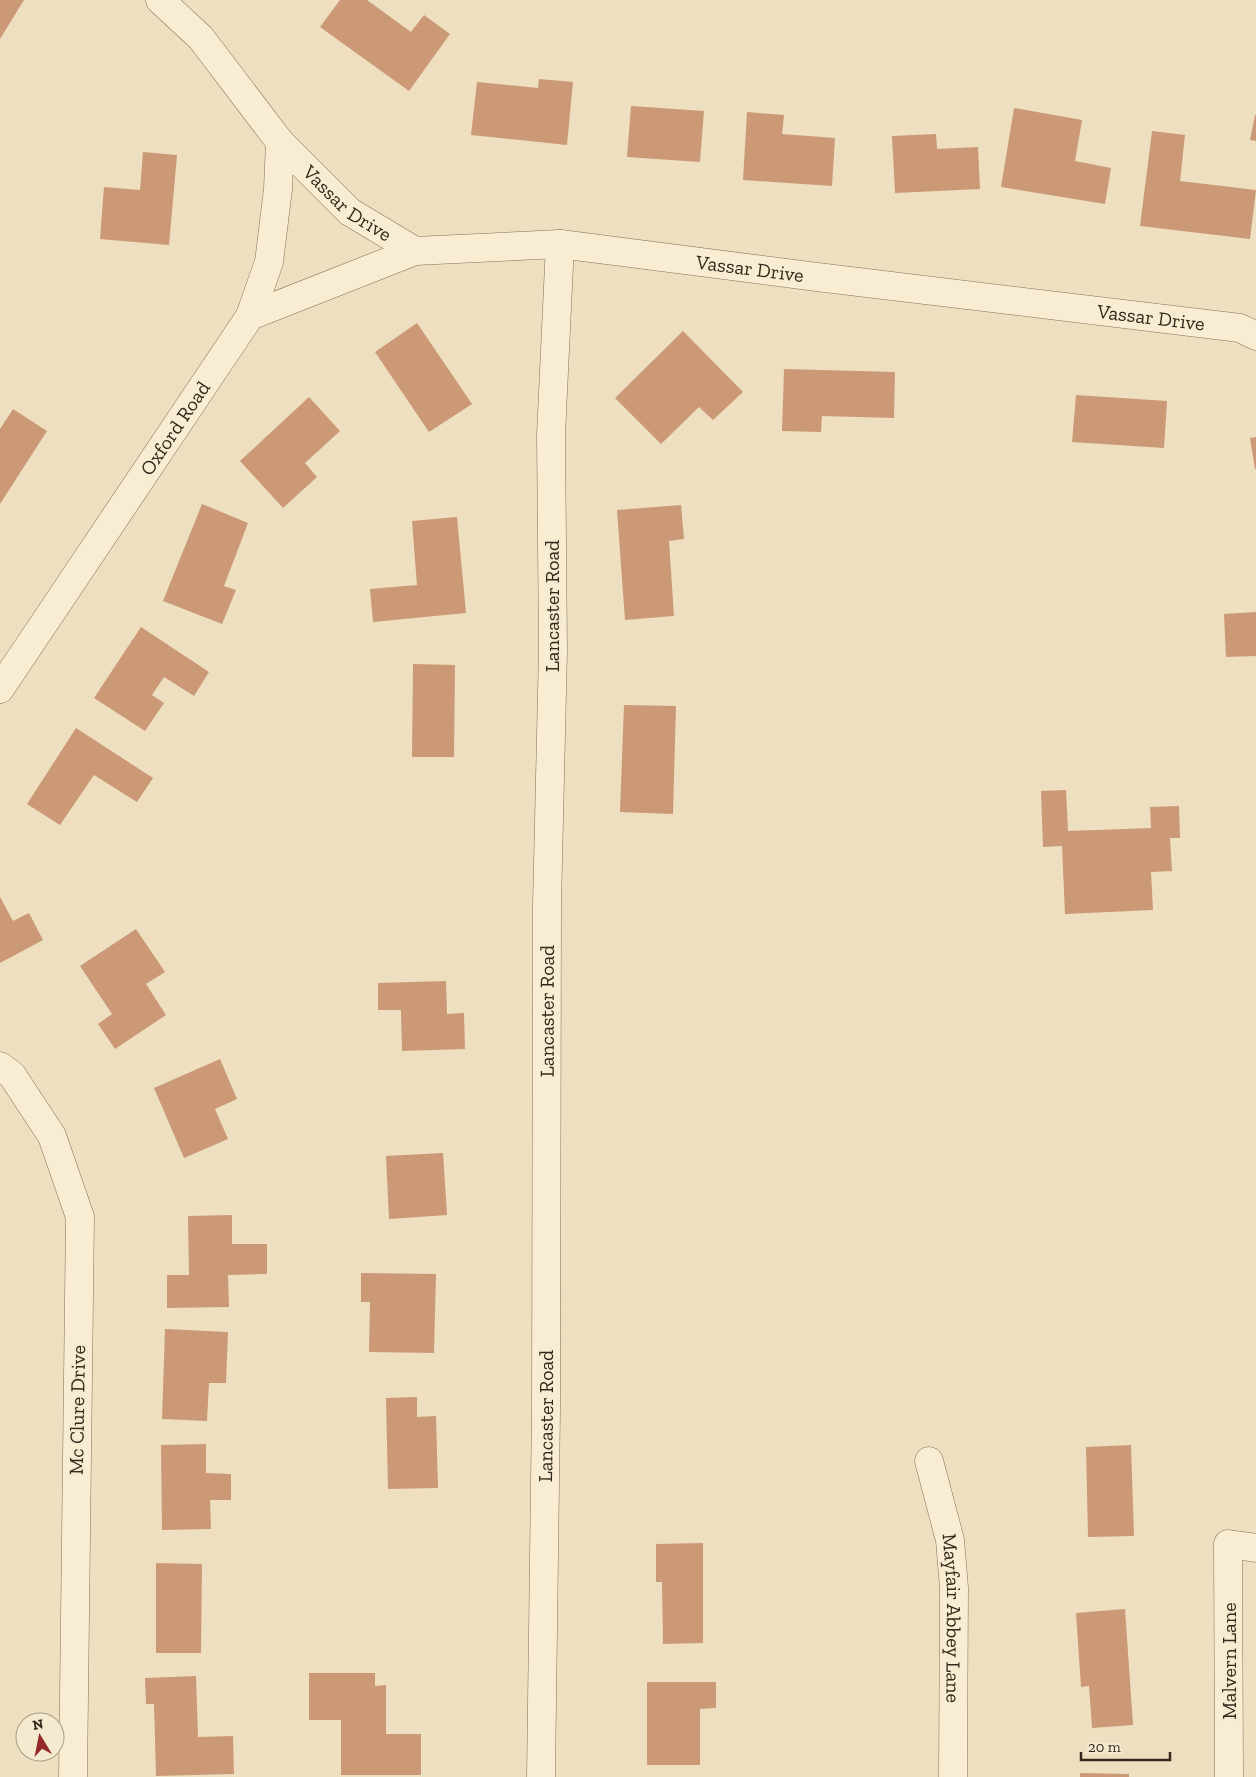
<svg xmlns="http://www.w3.org/2000/svg" width="1256" height="1777" viewBox="0 0 1256 1777" font-family="'Zilla Slab',serif">
	<style>
		.building { fill: #cb9976 }
		.lines { fill: none; stroke-linecap: round; stroke-linejoin: round }
		.minor-casing { stroke: #857058; stroke-width: 29 }
		.minor { stroke: #f8edd2; stroke-width: 28 }
		.labels { text-anchor: middle; dominant-baseline: central; stroke-width: 4; stroke-linejoin: round; paint-order: stroke }
		.street-label { font-size: 20px; fill: #35281c; stroke: #f4eacf }
	</style>
	<rect width="100%" height="100%" fill="#eddfc0"/>
	<path class="building" d="M0,0h24l-24,39z
		M340,0h27l44,32 13,-17 26,19 -41,57 -89,-64z
		M539,79l34,3 -6,63 -96,-10 6,-53 61,6z
		M631,106l73,5 -4,51 -73,-5z
		M1014,108l68,12 -7,41 36,7 -6,36 -104,-17z
		M747,112l37,3 -2,19 53,4 -3,48 -89,-6z
		M1255,115h1v26l-6,-1z
		M1152,131l33,4 -5,46 76,9 -6,49 -110,-13z
		M936,134l1,15 41,-2 2,42 -85,4 -3,-57z
		M143,152l34,3 -8,90 -69,-6 4,-52 36,3z
		M417,323l55,81 -43,28 -54,-80z
		M683,331l60,61 -30,28 -14,-13 -38,37 -46,-46z
		M784,369l111,3 -1,46 -72,-2 -1,16 -39,-1z
		M1076,395l91,6 -3,47 -92,-6z
		M309,397l31,34 -35,32 12,14 -34,31 -43,-47z
		M13,409l34,22 -47,73v-75z
		M1256,437v32h-1l-5,-31z
		M202,504l46,19 -24,63 12,4 -14,34 -59,-23z
		M681,505l3,34 -15,2 5,75 -49,4 -8,-110z
		M457,517l9,96 -93,9 -3,-33 47,-4 -5,-64z
		M1256,612v44l-30,1 -2,-43z
		M141,627l68,45 -15,24 -30,-19 -12,18 12,8 -19,28 -51,-33z
		M413,664l42,1 -1,92h-42z
		M624,705l52,1 -3,108 -53,-2z
		M76,728l77,50 -16,24 -43,-27 -34,50 -33,-21z
		M1066,790l2,41 83,-3 -1,-21 29,-1 1,32h-10l2,33 -21,1 2,38 -88,4 -3,-68 -19,1 -2,-56z
		M0,897l13,24 16,-8 14,27 -43,23z
		M136,929l29,43 -19,12 20,31 -51,34 -17,-25 14,-10 -32,-48z
		M446,981l1,33 17,-1 1,36 -63,2 -1,-41h-23v-27z
		M220,1059l17,40 -22,10 13,30 -44,19 -30,-70z
		M443,1153l4,62 -58,4 -3,-63z
		M232,1215v29h35v30l-39,1 1,32 -62,1v-33h22l-1,-59z
		M361,1273l75,1 -2,79 -65,-1 1,-50h-9z
		M165,1329l63,3 -2,51h-17l-2,38 -45,-2z
		M417,1397v20l19,-1 2,72 -50,1 -2,-91z
		M206,1444v29l25,1v26h-21l1,29 -49,1 -1,-85z
		M1131,1445l3,91 -46,1 -2,-90z
		M703,1543v100l-40,1 -1,-62h-6v-38z
		M156,1563l46,1 -1,89h-45z
		M1125,1609l8,116 -41,3 -3,-42 -8,1 -5,-74z
		M309,1673h66v13l11,-1v49h35v41h-80v-55h-32z
		M196,1676l2,61 35,-1 1,38 -78,2 -2,-72h-8l-1,-26z
		M647,1682h69v26l-16,1v56h-53z
		M1080,1773l49,1v3h-49z"/>
	<g class="lines">
		<defs>
			<g id="minor">
				<path id="s1" d="M160,0l41,38 79,104 70,70 65,39 145,-7 257,33 423,51 16,8"/>
				<path d="M250,316l19,-54 9,-73 2,-47"/>
				<path id="s2" d="M0,689l250,-373 165,-65"/>
				<path d="M0,1066l12,9 40,61 28,81 -7,560"/>
				<path id="s3" d="M929,1461l21,79 4,48 -1,189"/>
				<path id="s4" d="M541,1777l5,-367 1,-505 6,-255 -2,-215 9,-191"/>
				<path d="M1229,1777l-1,-233 28,4"/>
			</g>
		</defs>
		<use href="#minor" class="minor-casing"/>
		<use href="#minor" class="minor"/>
	</g>
	<g class="labels">
		<g class="street-label">
			<text stroke="none"><textPath href="#s1" startOffset="278">Vassar Drive</textPath></text>
			<text stroke="none"><textPath href="#s1" startOffset="698">Vassar Drive</textPath></text>
			<text stroke="none"><textPath href="#s1" startOffset="1102">Vassar Drive</textPath></text>
			<text stroke="none"><textPath href="#s2" startOffset="314">Oxford Road</textPath></text>
			<text transform="translate(552 606) rotate(-90)">Lancaster Road</text>
			<text stroke="none"><textPath href="#s4" startOffset="766">Lancaster Road</textPath></text>
			<text transform="translate(77 1410) rotate(-89)">Mc Clure Drive</text>
			<text stroke="none"><textPath href="#s4" startOffset="361">Lancaster Road</textPath></text>
			<text stroke="none"><textPath href="#s3" startOffset="160">Mayfair Abbey Lane</textPath></text>
			<text transform="translate(1229 1661) rotate(-90)">Malvern Lane</text>
		</g>
	</g>
	<g transform="translate(40 1737) rotate(350)"><circle r="24" fill="#f4eacf" stroke="#a89c87"/>
	<path d="M0-4L9 19L0 12L-9 19Z" fill="#93292a"/>
	<text y="-8" font-size="14" font-weight="bold" text-anchor="middle" fill="#35281c">N</text>
	</g>
	<path d="M1081 1752v8h89v-8" fill="none" stroke="#35281c" stroke-width="2.5"/>
	<text x="1088" y="1752" font-size="15" fill="#35281c" stroke="#f4eacf" stroke-width="4" paint-order="stroke">20 m</text>
</svg>
